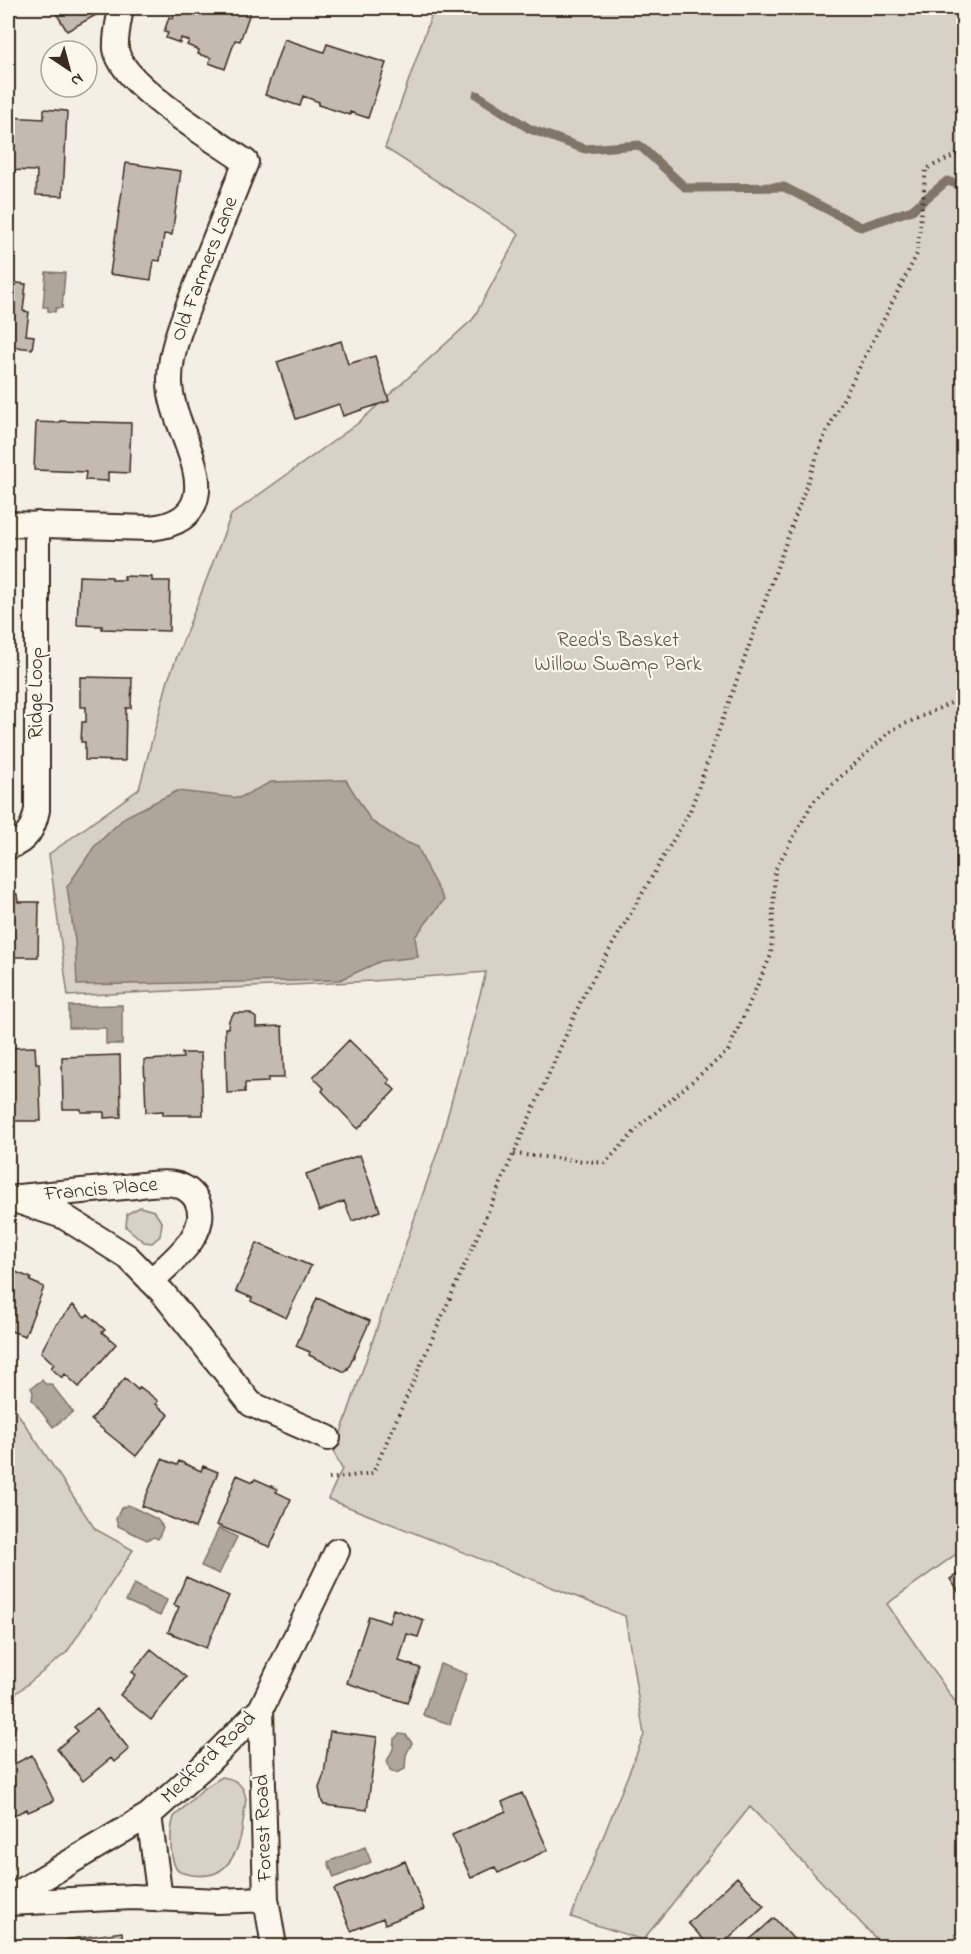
<svg xmlns="http://www.w3.org/2000/svg" width="971" height="1954" viewBox="0 0 971 1954" font-family="'Indie Flower',sans-serif">
	<style>
		.green { fill: #d8d1c6; stroke: #8a7e72; stroke-width: 1.5 }
		.water { fill: #afa69a; stroke: #817468; stroke-width: 1.5 }
		.lines { fill: none; stroke-linecap: round; stroke-linejoin: round }
		.stream { stroke: #817468; stroke-width: 9 }
		.building { fill: #c3bbb0; stroke: #3b2a1e; stroke-width: 1.5 }
		.minor-casing { stroke: #3b2a1e; stroke-width: 28 }
		.path { stroke: #3b2a1e; stroke-width: 4; stroke-dasharray: 1.5 4.5; stroke-linecap: butt }
		.minor { stroke: #fbf7ec; stroke-width: 24 }
		.labels { text-anchor: middle; dominant-baseline: central; stroke-width: 4.5; stroke-linejoin: round; paint-order: stroke }
		.street-label { font-size: 21px; fill: #3b2a1e; stroke: #fbf7ec }
		.park-label { font-size: 21px; fill: #625448; stroke: #fbf7ec }
	</style>
	<rect width="100%" height="100%" fill="#f3efe4"/>
	<filter id="ink" filterUnits="userSpaceOnUse"><feTurbulence type="fractalNoise" baseFrequency=".0167" numOctaves="2"/><feDisplacementMap in="SourceGraphic" scale="12" xChannelSelector="R" yChannelSelector="G"/><feConvolveMatrix kernelMatrix="1 2 1 2 8 2 1 2 1" color-interpolation-filters="sRGB"/></filter>
	<g filter="url(#ink)">
		<path class="green" d="M434,8h529v1541l-76,55 76,109v233h-80l-133,-139 -107,133 -72,-23 73,-182 -19,-119 -297,-117 14,-30 -8,-16 106,-309 46,-172 -113,9 -305,15 -19,-142 90,-65 29,-109 63,-165 126,-91 116,-105 46,-85 -134,-86z
			M140,1207l14,4 8,12 -2,13 -8,7 -8,-1 -18,-15 1,-13z
			M8,1399l87,130 38,21 -66,102 -59,48z
			M222,1777c14,2 22,8 24,22 -3,19 -3,43 -14,59 -10,16 -22,19 -40,17 -6,-1 -12,-2 -16,-7 -7,-12 -6,-39 -2,-51l30,-29z"/>
		<path class="water" d="M46,272l19,1 -3,35h-6l-1,4 -7,-1v-4h-5z
			M346,780l25,41 30,19 17,7 10,24 16,29 -29,37 3,20 -37,4 -41,19 -263,5 -2,-44 -8,-54 27,-40 31,-30 52,-26 62,7 32,-16z
			M122,1005v39h-16v-16h-37v-22z
			M42,1380l3,4h6l22,28 -20,15 -21,-27 1,-8 -2,-4z
			M128,1505l29,14 6,8 -5,12 -4,-2 -7,3 -29,-14 -2,-7 5,-11z
			M219,1528l18,9 -18,37 -18,-8z
			M134,1584l33,16 -7,16 -34,-15z
			M440,1664l27,10 -17,50 -27,-9z
			M8,1718l5,2 3,5 -3,9 2,4 -7,2z
			M399,1734l7,1 6,8 -6,12 -1,14 -9,4 -6,-3 -3,-9 6,-12 1,-10z
			M365,1847l6,15 -37,16 -6,-16z"/>
		<g class="lines">
			<path class="stream" d="M477,95l53,34 55,20 54,-4 47,43 98,-1 77,40 51,-17 35,-29 17,5"/>
		</g>
		<path class="building" d="M53,8h39l4,7 -29,16z
			M167,8h80l-2,3 5,2 -10,28 -5,-1 -10,29 -16,-6 2,-5 -13,-4 1,-4 -12,-5 2,-4 -8,-3 -1,5 -14,-5 2,-5 -4,-1 5,-15 4,2 2,-6 -9,-3z
			M284,39l40,13 3,-8 59,19 -18,55 -18,-6v3l-32,-10 1,-3 -16,-6 -3,10 -35,-11z
			M44,109l23,2 -4,85 -27,-1 1,-24 -29,-1v-53l36,2z
			M126,163l55,8 -9,64 -8,-1 -4,27 -6,-1 -3,20 -41,-6z
			M8,282l18,2 -3,27 6,1 -3,23 8,1 -2,13 -24,-3z
			M341,341l7,23 27,-8 14,45 -46,15 -4,-12 -43,15 -19,-57z
			M60,421l71,2 -2,50 -21,-1v9l-23,-1 1,-8 -52,-2 2,-48 24,1z
			M79,576l33,1v3h13l-1,-4 28,1v4h18l-1,50 -67,-2v-3l-25,-1z
			M80,677l52,1 -1,30h-5l-1,53 -40,-1v-18h-4l1,-20h4v-15h-6z
			M8,894h9l1,8h21l-1,55h-30z
			M234,1013h15l7,5v9l26,-1 2,52h-16v4l-23,1v9l-18,1 -2,-65h3l1,-8z
			M349,1040l41,40 -2,3 7,7 -37,39 -36,-38 2,-3 -11,-11z
			M35,1047l1,16h3l2,58h-33v-73z
			M182,1053h19l2,62h-40v-4l-17,1 -2,-52 39,-2z
			M120,1055l1,62 -17,1v-6h-23v-3h-18l-1,-52z
			M360,1155l20,56 -28,10 -8,-20 -25,10 -13,-37z
			M257,1243l54,23 -25,52 -35,-17 1,-3 -16,-7z
			M8,1269l23,9 -1,3 14,6 -19,49 -17,-6z
			M317,1298l53,23 -22,48 -1,-1 -2,4 -36,-17 1,-3 -14,-6z
			M73,1305l12,12 3,-3 17,16 -3,2 14,12 -37,43 -14,-13 -3,4 -11,-10 3,-4 -13,-12 14,-26z
			M125,1378l13,12 2,-3 18,14 -2,3 13,11 -33,41 -45,-36z
			M162,1459l15,6 2,-4 22,10 2,-5 15,6 -23,56 -53,-22z
			M237,1475l16,7 2,-3 23,10 -2,3 15,7 -21,48 -53,-22z
			M964,1570v27h-2l-12,-18z
			M186,1577l43,19 -23,52 -38,-16 11,-25 -5,-2z
			M393,1609l31,11 -6,17 -11,-3 -8,27 21,7 -13,35 -60,-20 22,-67 20,7z
			M151,1649l35,28 -35,43 -31,-25 16,-20 -4,-3z
			M97,1709l32,40 -15,13 -3,-4 -28,23 -26,-32 21,-18 -4,-4z
			M330,1731l47,6 -10,73 -43,-5 -2,-3 -3,-14 5,-14z
			M32,1755l22,46 -26,11 -1,-3 -19,9v-51z
			M522,1793l26,57 -50,23 -3,-6 -24,11 -19,-43 54,-24 -4,-9z
			M405,1861l19,48 -39,15 -2,-6 -32,13 -17,-42z
			M737,1877l27,29 -43,40h-11l-22,-23z
			M774,1918l26,28h-58l13,-11z
			M122,1932l1,14h-57l-1,-6z
			M195,1940l2,6h-25z"/>
		<g class="lines">
			<defs>
				<path id="minor" d="M8,524l142,4c20,-2 41,-9 46,-31 8,-33 -26,-79 -26,-115 -1,-35 19,-77 32,-110 14,-36 29,-73 44,-110 -31,-22 -125,-77 -130,-113 -1,-13 3,-29 5,-41
					M8,847c19,-6 25,-18 29,-37v-286
					M19,1197c35,-3 70,-7 105,-10 15,-1 35,-6 50,-3 9,2 17,7 22,15 18,32 -25,63 -45,82
					M8,1198l55,18 65,41 35,36 88,111 77,34
					M261,1709l5,190 8,47
					M149,1815l11,84
					M8,1899l141,-84 58,-52 54,-54 76,-158
					M8,1903l125,-6 85,4 48,-2"/>
			</defs>
			<use href="#minor" class="minor-casing"/>
			<path class="path" d="M514,1154l91,9 37,-39 86,-73 43,-96 4,-85 38,-68 79,-72 72,-33
				M329,1479l44,-6 211,-479 106,-183 133,-372 94,-185 9,-85 38,-18"/>
			<use href="#minor" class="minor"/>
		</g>
	</g>
	<g class="labels">
		<g class="street-label">
			<text transform="translate(205 269) rotate(-69)">Old Farmers Lane</text>
			<text transform="translate(37 693) rotate(-90)">Ridge Loop</text>
			<text transform="translate(101 1190) rotate(-5)">Francis Place</text>
			<text transform="translate(209 1758) rotate(-44)">Medford Road</text>
			<text transform="translate(264 1828) rotate(-92)">Forest Road</text>
		</g>
		<g class="park-label">
			<text x="618" y="641">Reed's Basket<tspan x="618" dy="24">Willow Swamp Park</tspan></text>
		</g>
	</g>
	<rect width="971" height="1954" fill="none" stroke="#fbf7ec" stroke-width="30"/>
	<rect x="15" y="15" width="941" height="1924" fill="none" stroke="#3b2a1e" stroke-width="2" filter="url(#ink)"/>
	<g transform="translate(69 69) rotate(144)"><circle r="28" fill="#fbf7ec" stroke="#aea59a" stroke-width="1.5"/>
	<path d="M0-4.5L10 22L0 15L-10 22Z" fill="#3b2a1e"/>
	<text y="-9" font-size="16" font-weight="bold" text-anchor="middle" fill="#3b2a1e">N</text>
	</g>
</svg>
